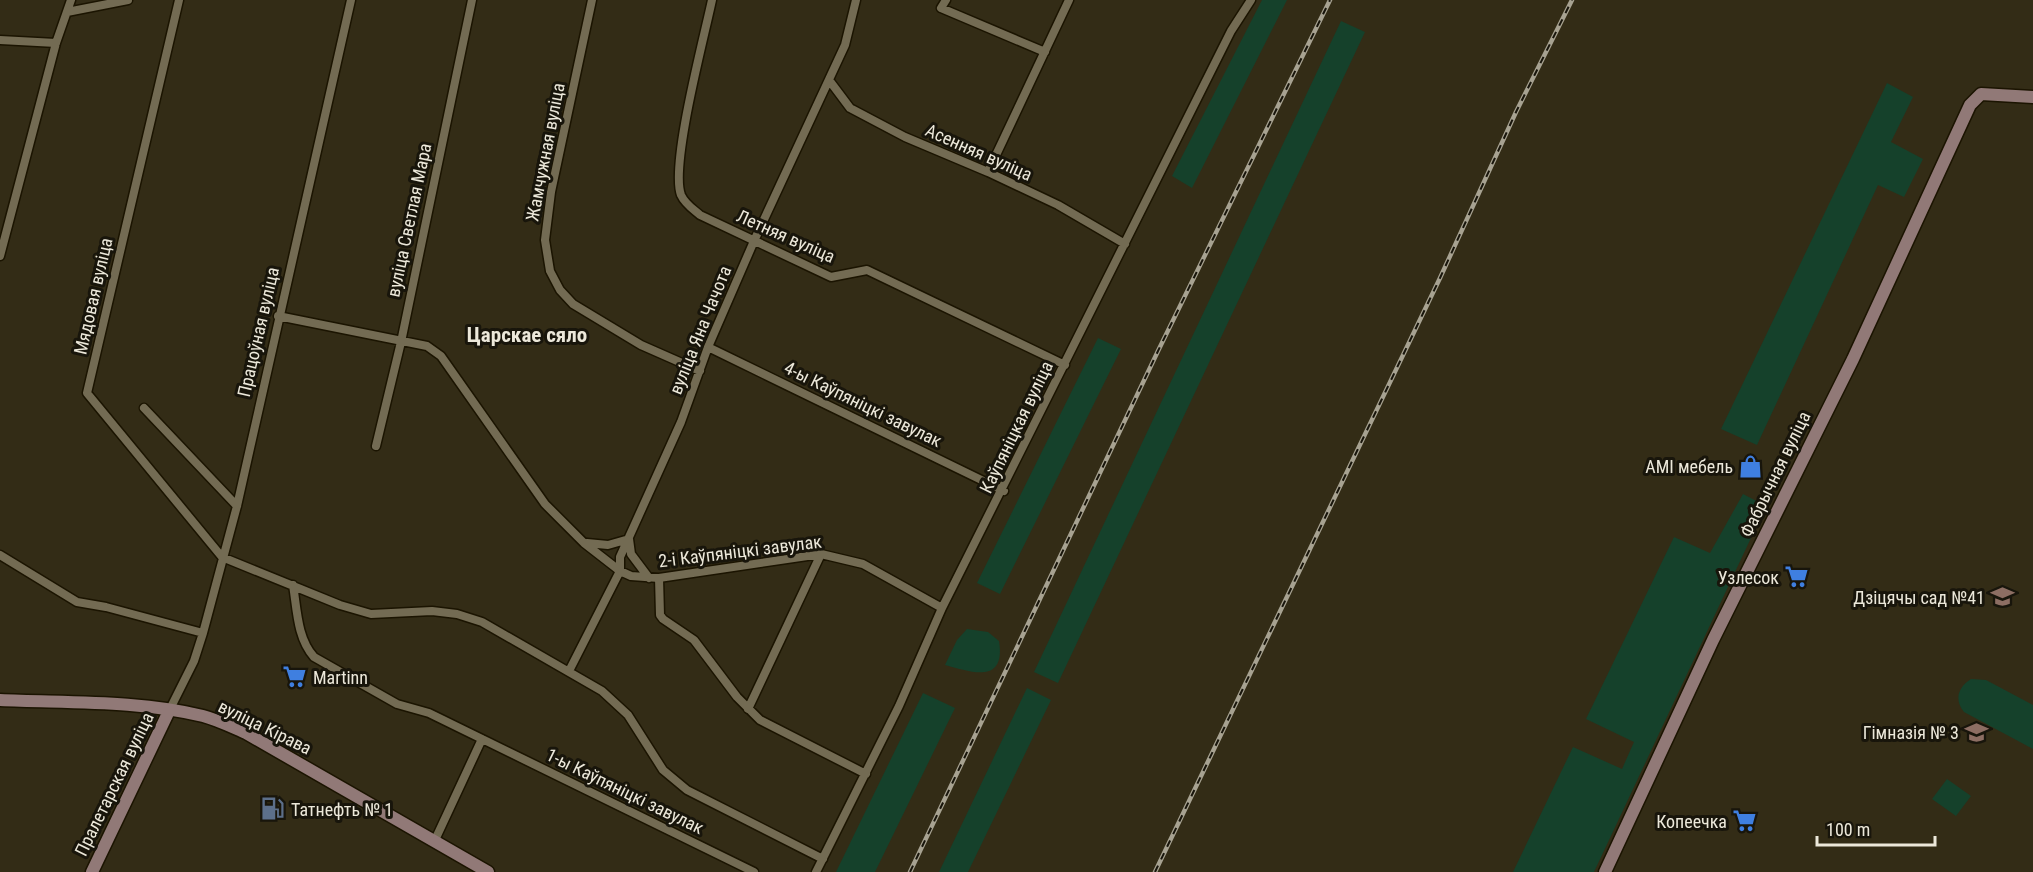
<svg xmlns="http://www.w3.org/2000/svg" width="2033" height="872" viewBox="0 0 2033 872" font-family="'Roboto Condensed',sans-serif">
	<style>
		.green { fill: #15412b }
		.lines { fill: none; stroke-linecap: round; stroke-linejoin: round }
		.street-casing { stroke: #1b1401; stroke-width: 11 }
		.secondary-casing { stroke: #1b1401; stroke-width: 15 }
		.street { stroke: #736b53; stroke-width: 8 }
		.secondary { stroke: #917977; stroke-width: 12 }
		.rail-casing { stroke: #a7a291; stroke-width: 4.5 }
		.rail { stroke: #18150b; stroke-width: 2; stroke-dasharray: 7; stroke-linecap: butt }
		.labels { text-anchor: middle; dominant-baseline: central; stroke-width: 6; stroke-linejoin: round; paint-order: stroke }
		.street-label { font-size: 18px; fill: #ece8da; stroke: #18150b }
		.poi-label { font-size: 18px; fill: #ece8da; stroke: #18150b; text-anchor: end }
		.quarter-label { font-size: 21px; font-weight: bold; fill: #ece8da; stroke: #18150b }
	</style>
	<rect width="100%" height="100%" fill="#332c16"/>
	<path class="green" d="M1262,0h25l-95,188 -20,-12z
		M1341,21l24,11 -307,651 -24,-11z
		M1887,83l26,14 -22,45 32,17 -19,38 -26,-12 -121,260 -36,-16z
		M1098,338l23,11 -121,245 -23,-11z
		M1743,494l23,12 -172,366h-81l60,-125 49,22 12,-27 -48,-23 88,-182 36,16z
		M967,629l21,3 11,9c7,44 -28,31 -54,24l12,-25z
		M1971,679l15,1 47,25v44l-69,-37c-10,-12 -6,-25 7,-33z
		M1027,688l24,12 -83,172h-29z
		M923,693l32,15 -80,164h-39z
		M1947,779l24,17 -15,20 -24,-17z"/>
	<g class="lines">
		<defs>
			<path id="street" d="M179,0l-92,393 135,164 118,48 31,9 61,-3 25,3 25,8 120,69 26,24 35,55 24,20 136,69
				M592,0l-41,192 -6,48 5,31 10,19 13,14 68,41 59,26
				M712,0c-8,38 -42,165 -31,195 4,9 12,14 19,20l131,62 36,-7 198,95
				M946,0l-5,8 104,44
				M67,12l61,-12
				M0,40l56,3
				M829,80l21,28 55,29 83,35 70,33 67,39
				M988,172l81,-172
				M0,256l56,-213 15,-43
				M278,316l149,30 14,10 104,148 39,39 36,28 11,5 28,2 162,-24 42,10 79,44
				M708,347l296,144
				M144,408l93,98
				M376,446l25,-104 71,-342
				M587,543l21,2 21,-6 2,15 18,24
				M0,555l77,47 29,5 97,26
				M659,578l1,37 3,4 31,21 43,57 23,23 106,54
				M293,585c4,24 4,53 21,72l83,47 32,9 325,159
				M569,671l51,-100v-14l61,-135 27,-75 46,-106 91,-196 11,-45
				M748,709l73,-155
				M169,711l25,-50 9,-28 34,-127 114,-506
				M435,840l47,-101
				M816,872l83,-166 43,-98 289,-577 20,-31"/>
			<path id="secondary" d="M0,700c65,3 140,0 203,16 15,4 29,11 43,17l242,139
				M92,872l77,-161
				M1605,872l108,-232 140,-281 117,-254 11,-11 52,3"/>
		</defs>
		<use href="#street" class="street-casing"/>
		<use href="#secondary" class="secondary-casing"/>
		<use href="#street" class="street"/>
		<use href="#secondary" class="secondary"/>
		<defs>
			<path id="rail" d="M910,872l248,-521 172,-351
				M1155,872l285,-594 76,-166 56,-112"/>
		</defs>
		<use href="#rail" class="rail-casing"/>
		<use href="#rail" class="rail"/>
	</g>
	<defs>
		<symbol id="shop-bare" viewBox="-9 -9 18 18"><path d="M-5-2.5h2.3a2.7 3.5 0 0 1 5.4 0H5L5.5 6h-11ZM-1.5-2.5h3a1.5 2.3 0 0 0-3 0Z" fill="#3f7fe0" stroke="#18150b" stroke-width="2.5" paint-order="stroke"/></symbol>
		<symbol id="supermarket-bare" viewBox="-9 -9 18 18"><path d="M-6-5.5h2.5l.6 2H6L4.5 2H-2.5L-4.4-4H-6ZM-1.5 3.2a1.3 1.3 0 1 0 .1 0ZM3 3.2a1.3 1.3 0 1 0 .1 0Z" fill="#3f7fe0" stroke="#18150b" stroke-width="2.5" paint-order="stroke"/></symbol>
		<symbol id="school-bare" viewBox="-9 -9 18 18"><path d="M0-5L7-2L0 1L-7-2ZM-4 1L0 2.5L4 1V4Q0 6-4 4Z" fill="#8d6e63" stroke="#18150b" stroke-width="2.5" paint-order="stroke"/></symbol>
		<symbol id="fuel-bare" viewBox="-9 -9 18 18"><path d="M-5.5-6h7V0h2V4h1.3V-2.5L3-4.5l.8-.8L6-3V5H2.5V1h-1V6h-7ZM-4.2-4.7v3.2H.2V-4.7Z" fill="#5c6f8a" stroke="#18150b" stroke-width="2.5" paint-order="stroke"/></symbol>
	</defs>
	<g fill-rule="evenodd">
		<use href="#shop-bare" x="1734" y="450" width="33" height="33"/>
		<use href="#supermarket-bare" x="1780" y="560" width="33" height="33"/>
		<use href="#school-bare" x="1986" y="580" width="33" height="33"/>
		<use href="#supermarket-bare" x="278" y="660" width="33" height="33"/>
		<use href="#school-bare" x="1960" y="716" width="33" height="33"/>
		<use href="#fuel-bare" x="256" y="792" width="33" height="33"/>
		<use href="#supermarket-bare" x="1728" y="804" width="33" height="33"/>
	</g>
	<g class="labels">
		<g class="street-label">
			<text transform="translate(545 152) rotate(-79)">Жамчужная вуліца</text>
			<text transform="translate(979 152) rotate(24)">Асенняя вуліца</text>
			<text transform="translate(409 220) rotate(-78)">вуліца Светлая Мара</text>
			<text transform="translate(786 236) rotate(24)">Летняя вуліца</text>
			<text transform="translate(93 296) rotate(-77)">Мядовая вуліца</text>
			<text transform="translate(700 330) rotate(-68)">вуліца Яна Чачота</text>
			<text transform="translate(258 332) rotate(-77)">Працоўная вуліца</text>
			<text transform="translate(863 404) rotate(26)">4-ы Каўпяніцкі завулак</text>
			<text transform="translate(1016 427) rotate(-64)">Каўпяніцкая вуліца</text>
			<text transform="translate(1775 474) rotate(-64)">Фабрычная вуліца</text>
			<text transform="translate(740 551) rotate(-7)">2-і Каўпяніцкі завулак</text>
			<text transform="translate(265 727) rotate(26)">вуліца Кірава</text>
			<text transform="translate(114 784) rotate(-64)">Пралетарская вуліца</text>
			<text transform="translate(625 791) rotate(26)">1-ы Каўпяніцкі завулак</text>
		</g>
		<g class="poi-label">
			<text x="1733" y="466">AMI мебель</text>
			<text x="1779" y="577">Узлесок</text>
			<text x="1985" y="597">Дзіцячы сад №41</text>
			<text x="313" y="677" text-anchor="start">Martinn</text>
			<text x="1959" y="732">Гімназія № 3</text>
			<text x="291" y="809" text-anchor="start">Татнефть № 1</text>
			<text x="1727" y="821">Копеечка</text>
		</g>
		<g class="quarter-label">
			<text x="527" y="335">Царскае сяло</text>
		</g>
	</g>
	<path d="M1817 836v9h118v-9" fill="none" stroke="#ece8da" stroke-width="3"/>
	<text x="1826" y="836" font-size="18" fill="#ece8da" stroke="#18150b" stroke-width="4.5" paint-order="stroke">100 m</text>
</svg>
